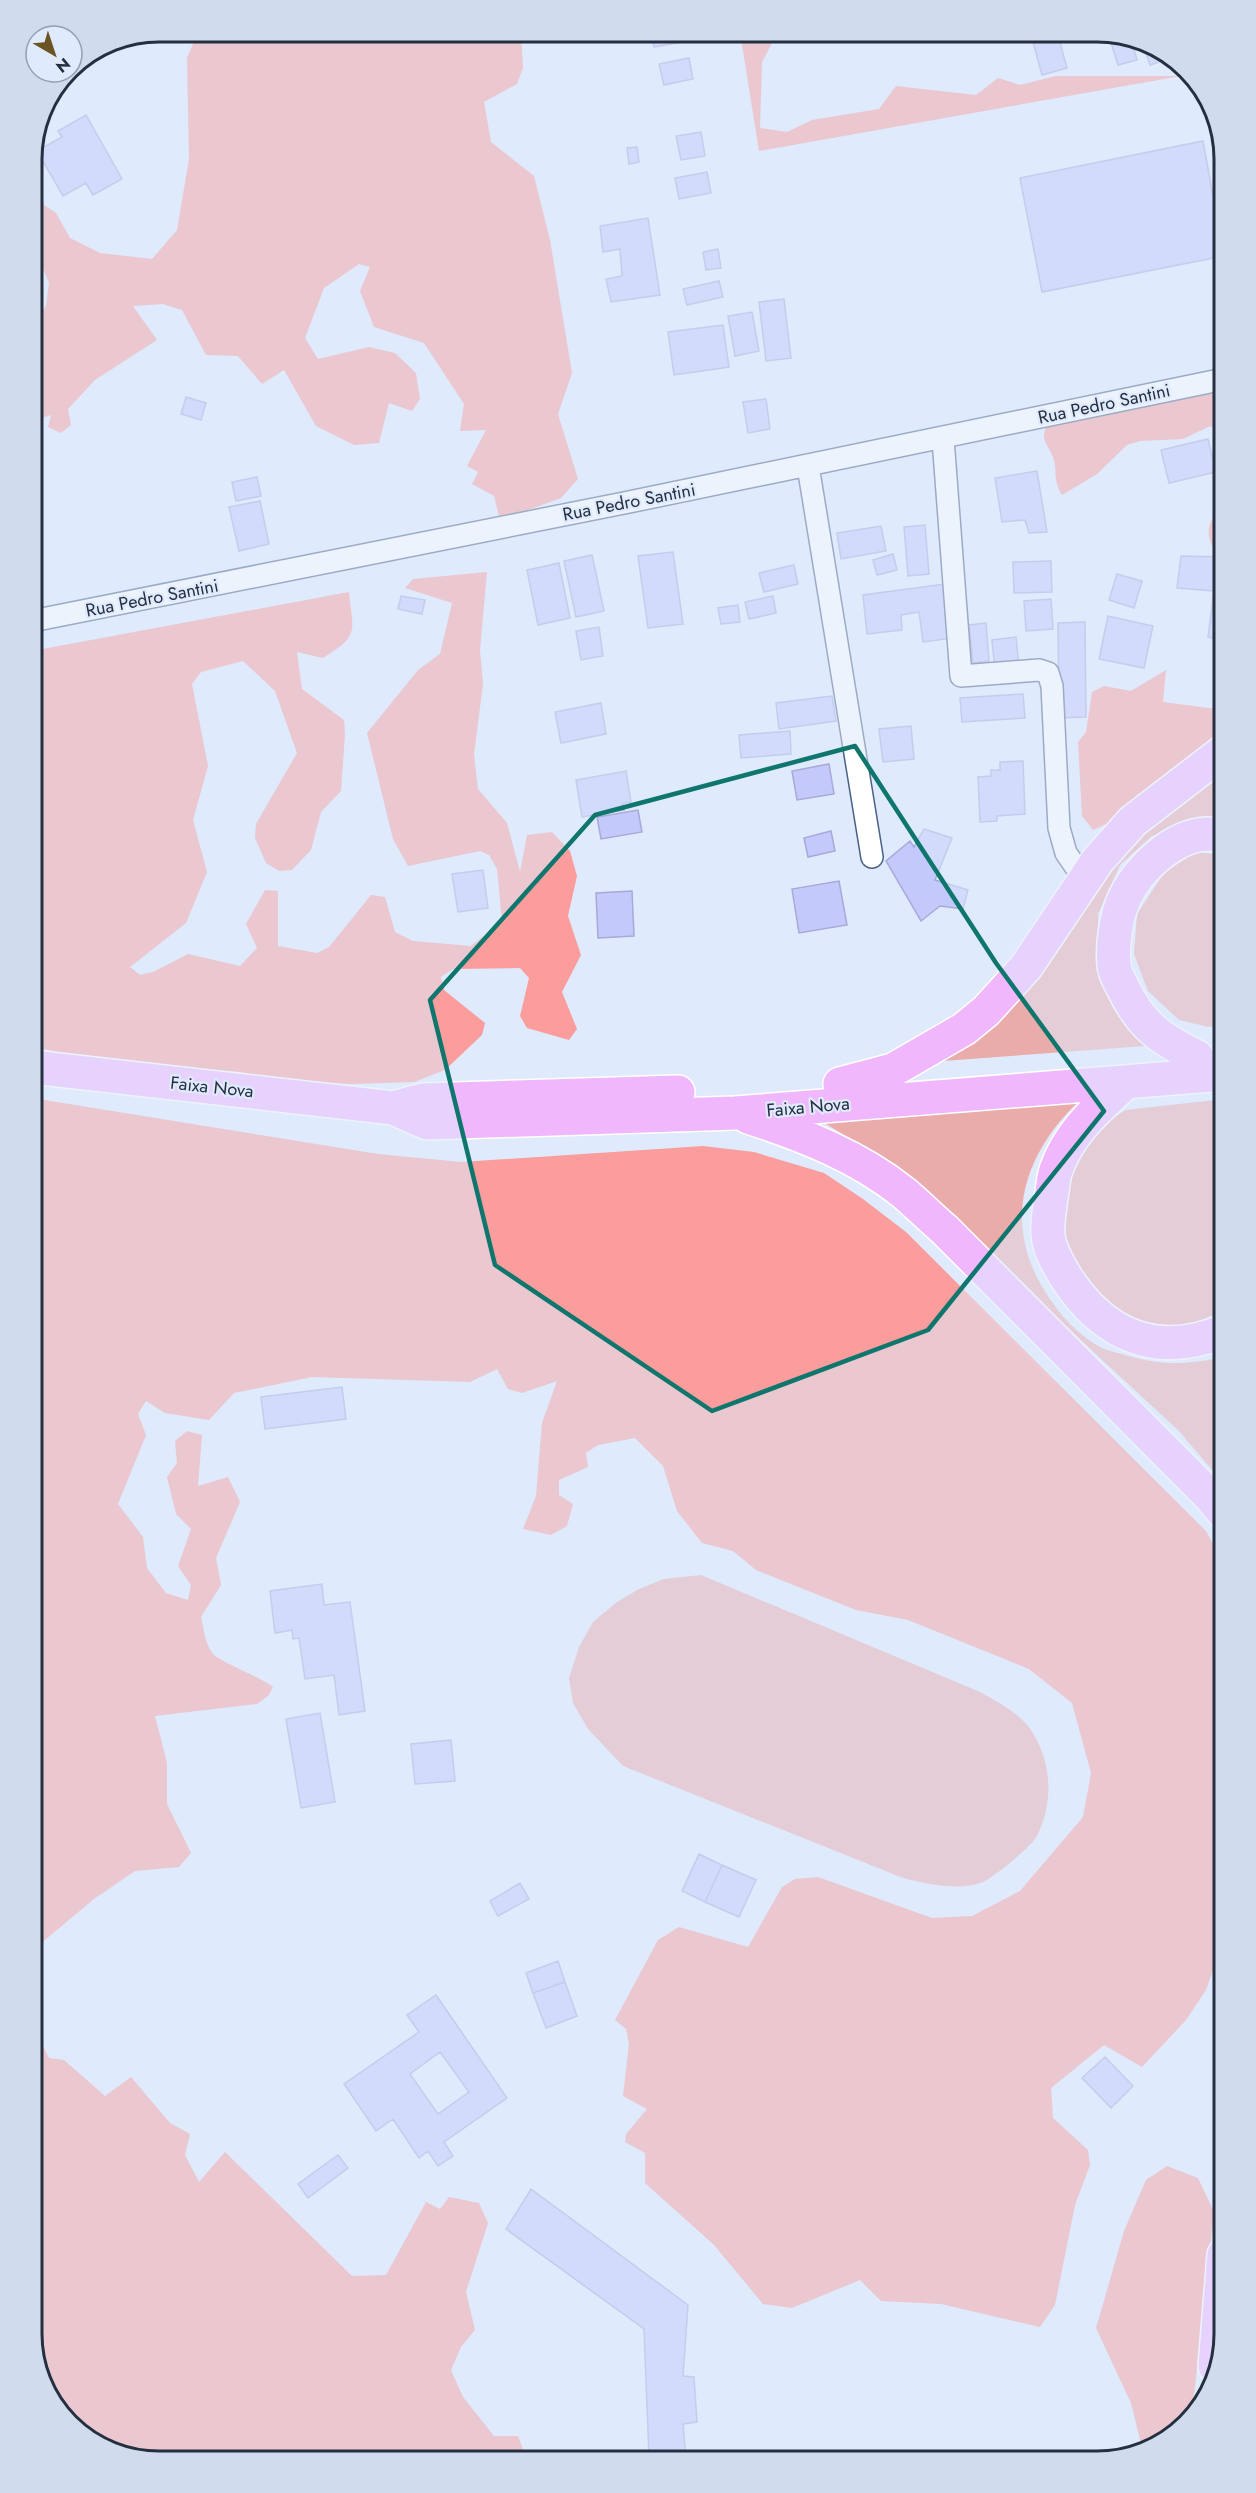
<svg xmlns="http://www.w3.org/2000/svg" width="1256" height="2493" viewBox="0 0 1256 2493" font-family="Jost,sans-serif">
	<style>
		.green { fill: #eaacaa }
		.forest { fill: #fa9d9c }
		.building { fill: #c4c9fb; stroke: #a5aad9; stroke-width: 1.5; fill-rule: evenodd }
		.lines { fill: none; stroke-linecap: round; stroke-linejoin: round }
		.minor-casing { stroke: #496188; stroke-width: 24 }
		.trunk-casing { stroke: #fff; stroke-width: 36 }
		.minor { stroke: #fff; stroke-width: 21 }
		.trunk { stroke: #f0b7fc; stroke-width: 33 }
		.marked { fill: none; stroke: #0f766e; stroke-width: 4.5; stroke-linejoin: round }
		.labels { text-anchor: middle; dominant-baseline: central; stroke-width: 4.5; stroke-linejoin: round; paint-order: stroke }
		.street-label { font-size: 18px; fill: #242f40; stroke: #dfeafc }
		.rim { fill: none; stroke: #242f40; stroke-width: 3 }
	</style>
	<rect width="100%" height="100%" fill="#dfeafc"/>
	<path class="green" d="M1224,769v52l-22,1 -50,14 -32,29 -22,49 1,55 31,61 15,16 -216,16 203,-225z
		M1196,852l28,3v170l-15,2 -30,-7 -31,-29 -14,-37 3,-40 27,-41z
		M1224,1099v212l-59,23 -52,-23 -50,-51 -5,-43 21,-60 14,-27 33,-20z
		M1078,1102c-56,54 -76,123 -32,191 13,21 32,42 54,54 7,4 15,5 22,7 36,12 65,11 102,3v127l-45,-53 -292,-270 -66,-40z
		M701,1575l279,117c18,10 39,21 51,38 21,32 23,72 6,106 -6,11 -40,38 -52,45 -23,11 -58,3 -82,-3l-280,-112 -35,-37 -15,-26 -4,-25 10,-31 14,-25 24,-20 22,-13 25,-10z"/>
	<path class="forest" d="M198,32h323l2,36 -6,16 -33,18 7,40 43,34 16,64 22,133 -14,41 20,65 -17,19 -61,22 -6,-24 -22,-12 6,-12 -11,-6 19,-36 -26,1 4,-27 -40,-61 -50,-16 -14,-36 10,-24 -11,-3 -35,24 -19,50 13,21 51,-12 26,6 21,20 4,26 -8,12 -23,-8 -10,40 -25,2 -38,-19 -32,-56 -22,14 -24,-28 -32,-1 -24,-45 -19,-6 -30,2 24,34 -62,40 -27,29 3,16 -10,8 -13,-6 3,-12 -12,4 -7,17v-111l14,-19 3,-23 -17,-41v-45l24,16 14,25 30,15 52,6 25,-29 12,-71 -2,-101z
		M740,32h38l-16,30 -2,66 27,4 25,-12 67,-11 17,-23 80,9 22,-17 22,7 36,-9h125l-422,75z
		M1224,390v35l-16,2 -25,12 -43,2 -13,4 -30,29 -35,21c-10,-17 -4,-25 -9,-38 -7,-17 -14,-17 -4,-36l97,-14z
		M1216,514h8v37l-10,-1c-7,-15 -8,-23 2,-36z
		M487,572l-7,78 3,34 -9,70 4,35 29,34 13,49 7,-37 25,-3 18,19 7,25 -9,40 13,39 -19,37 15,37 -8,11 -42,-12 -7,-12 9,-38 -9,-10 -67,1 -12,8 3,13 41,33 -3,12 -37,35 -31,12 -62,2 -73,-3 -39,-9 -117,-8 -91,-17v-396l317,-59c4,41 11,43 -26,66l-26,-6 5,37 42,31 1,14 -4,57 -20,21 -10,38 -19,20 -13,1 -13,-8 -11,-25 1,-14 41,-71 -22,-62 -32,-30 -42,11 -9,12 16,82 -15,54 14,52 -21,51 -56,44 10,8 13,-3 35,-18 52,12 17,-18 -11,-24 19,-34 13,1v55l39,7 12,-6 42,-52 14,2 10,35 18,9 58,5 31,-25 -5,-52 -8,-14 -9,-4 -72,15 -15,-27 -26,-106 51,-63 22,-16 12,-51 -47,-15 8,-9z
		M1166,670l-3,32 61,8v14l-4,11 -43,38 -55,44 -29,13 -11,-14 -4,-74 8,-10 6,-40 12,-6 27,5z
		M32,1098l346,56 83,8 242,-16 51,6 70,21 39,26 43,33 300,299 18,33v310l-6,82 -12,34 -20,30 -44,47 -38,-22 -53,43 2,30 35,32 2,15 -15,40 -20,100 -15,22 -99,-23 -60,-3 -21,-21 -68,28 -29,-4 -49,-59 -69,-62v-30l-20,-11 1,-8 21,-25 -24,-13 6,-52 -3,-15 -11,-9 43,-80 21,-13 69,20 34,-60 13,-8 23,-2 114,41 40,-2 48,-25 63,-74 8,-44 -19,-70 -43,-34 -121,-49 -52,-10 -100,-40 -23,-19 -31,-8 -25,-32 -14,-45 -28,-28 -37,7 -12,8 2,14 -29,13v15l14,9 -6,22 -16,9 -28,-6 13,-33 6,-73 15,-42 -35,12 -14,-4 -11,-20 -27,13 -158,-5 -78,16 -25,27 -44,-7 -19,-12 -8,13 8,21 -28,69 25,33 4,31 19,25 22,7 3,-15 -13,-19 13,-37 -15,-15 -9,-37 10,-14 -2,-22 12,-10 15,4 -4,51 30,-9 12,25 -24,56 5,27 -20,32c3,13 4,27 12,37 6,7 47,23 60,33l-4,8 -12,9 -102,12 12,47v41l24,49 -12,14 -44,4 -41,28 -60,50 -2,4z
		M32,2024l17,34 15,2 41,36 26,-19 39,46 20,11 -5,21 14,27 26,-30 127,124 34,-1 40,-73 14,7 9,-12 30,6 9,20 -22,69 9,38 -14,17 -10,23 12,27 31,39h24l6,16 -1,9h-372l-69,-26 -41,-53 -9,-48z
		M1167,2166l31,12 16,34 -22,202 -49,38 -12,-49 -35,-75 28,-97 22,-51z"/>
	<path class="building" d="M651,32h32l1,10 -30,5z
		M1108,33l24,9 5,18 -19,5z
		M1058,35l9,33 -25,7 -9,-33z
		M1144,47l23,8 1,4 -18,6z
		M689,58l4,21 -29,6 -5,-21z
		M86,115l36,64 -29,16 -7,-12 -23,13 -26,-45 25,-14 -4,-6z
		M701,132l4,24 -24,4 -5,-24z
		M1203,141l21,115 -182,36 -22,-114z
		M637,147l2,15 -10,2 -2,-16z
		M707,172l4,21 -32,6 -4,-21z
		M648,218l12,77 -49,7 -5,-23 16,-3 -2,-27 -17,3 -3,-26z
		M718,249l3,19 -15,2 -3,-18z
		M719,281l4,16 -36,8 -4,-16z
		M784,299l7,59 -25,3 -7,-59z
		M752,312l7,39 -24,5 -7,-40z
		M723,325l6,42 -55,8 -6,-43z
		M186,397l20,6 -5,17 -20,-6z
		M766,399l4,30 -22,4 -5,-31z
		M1208,439l8,33 -47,11 -8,-33z
		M1224,447v53l-9,-51z
		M1037,471l10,61 -18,1 -4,-13 -23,2 -7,-44z
		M257,477l4,19 -25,5 -4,-19z
		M260,501l9,43 -30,7 -10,-44z
		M925,525l4,49 -21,2 -4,-49z
		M881,526l5,25 -45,8 -4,-26z
		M673,552l10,72 -35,4 -10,-72z
		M893,554l4,16 -20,5 -4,-15z
		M592,555l12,56 -28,6 -12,-56z
		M1181,556l43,1v85l-16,-5 6,-46 -37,-3z
		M1051,561l1,31 -38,1 -1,-31z
		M559,563l11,55 -32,7 -11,-55z
		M794,565l4,19 -34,8 -5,-19z
		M1117,574l25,7 -8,27 -25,-8z
		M945,584l7,54 -29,4 -4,-30 -18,3 1,15 -35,4 -4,-39z
		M401,596l24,4 -3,14 -24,-5z
		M773,596l3,17 -27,6 -4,-17z
		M1051,599l2,30 -27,2 -2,-30z
		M738,605l2,17 -19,2 -3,-16z
		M1108,616l45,10 -9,42 -45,-9z
		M1085,622l1,95 -27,1 -1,-95z
		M986,623l3,38 -16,2 -4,-38z
		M599,627l4,29 -22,4 -5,-29z
		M1016,637l3,30 -24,3 -3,-30z
		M1023,694l2,24 -63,4 -2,-24z
		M832,696l4,25 -57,8 -3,-26z
		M601,703l5,31 -45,9 -6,-31z
		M911,726l3,33 -31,3 -4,-33z
		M790,731l1,23 -50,4 -2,-23z
		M1023,761l2,53 -28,2v5l-17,1 -2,-45 13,-1v-6h9v-8z
		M829,764l5,30 -37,6 -5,-29z
		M626,771l5,31 -8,1 1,7 -42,7 -6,-37z
		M638,810l4,22 -41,7 -4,-22z
		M924,829l28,9 -17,42 33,10 -5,19 -23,-3 -19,15 -35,-60 24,-20 4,6z
		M831,831l4,20 -27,6 -4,-19z
		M483,870l5,38 -30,4 -6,-38z
		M839,881l8,44 -48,8 -7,-44z
		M632,891l2,45 -36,2 -2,-45z
		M342,1387l4,32 -81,10 -4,-32z
		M322,1584l2,21 26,-3 15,109 -26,4 -5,-40 -29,4 -6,-41 -6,1 -1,-9 -17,3 -5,-42z
		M320,1713l15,89 -34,6 -15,-89z
		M451,1740l4,41 -40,3 -4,-40z
		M699,1854l23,11 -17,37 -23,-11z
		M722,1865l34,15 -17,37 -34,-15z
		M520,1883l9,16 -31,17 -8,-15z
		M558,1961l7,21 -32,11 -7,-20z
		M565,1982l12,34 -31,12 -13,-35z
		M436,1995l71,103 -63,44 9,14 -15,10 -10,-15 -9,7 -26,-39 -17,12 -32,-47 75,-52 -12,-17zM440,2052l29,40 -31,22 -28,-40z
		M1105,2057l28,29 -22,22 -29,-30z
		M338,2155l10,13 -40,30 -10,-14z
		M531,2189l157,116 -5,71 11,1 3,45 -14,2 3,37h-43l6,-5 -5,-127 -138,-100z"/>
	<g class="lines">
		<defs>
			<path id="minor" d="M943,439l18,237 78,-6 9,3 4,13 7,142 7,25 18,26
				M808,466l64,391
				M32,621l597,-119 595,-123"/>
			<path id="trunk" d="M1197,1057c-38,-19 -56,-31 -75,-71 -3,-6 -8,-14 -8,-21 -2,-20 2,-49 11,-68 14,-29 48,-61 81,-63 6,0 13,1 18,2
				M32,1067l361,41 34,15 308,-10 489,-39
				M1126,1082c-28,26 -57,50 -70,88 -3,8 -3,18 -5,27 -1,11 -4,24 -3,36 0,15 11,33 19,46 38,58 92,79 157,52
				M840,1084l53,-14 71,-41 22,-18 40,-44 72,-107 35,-39 91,-70
				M393,1108l30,-8 255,-8
				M748,1117c55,18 110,39 156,76 14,12 27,25 41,37l264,265 15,18
				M1215,2366l9,-111"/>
		</defs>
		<use href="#minor" class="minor-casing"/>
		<use href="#trunk" class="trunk-casing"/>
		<use href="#minor" class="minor"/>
		<use href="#trunk" class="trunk"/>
	</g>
	<path d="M0 0H1256V2493H0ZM855,746l141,217 108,148 -176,219 -216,81 -217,-146 -65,-265 165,-185z" fill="#dfeafc" fill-opacity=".55" fill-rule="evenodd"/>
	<path class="marked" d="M855,746l141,217 108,148 -176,219 -216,81 -217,-146 -65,-265 165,-185z"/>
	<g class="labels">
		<g class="street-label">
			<text transform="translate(1104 404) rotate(-12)">Rua Pedro Santini</text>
			<text transform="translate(629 502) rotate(-11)">Rua Pedro Santini</text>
			<text transform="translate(152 598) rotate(-11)">Rua Pedro Santini</text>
			<text transform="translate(212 1087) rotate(6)">Faixa Nova</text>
			<text transform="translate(808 1107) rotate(-5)">Faixa Nova</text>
		</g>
	</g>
	<path d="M0 0H1256V2493H0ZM159 42H1097A117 117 0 0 1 1214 159V2334A117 117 0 0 1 1097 2451H159A117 117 0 0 1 42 2334V159A117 117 0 0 1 159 42Z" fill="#d0dbed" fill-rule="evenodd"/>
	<path class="rim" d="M159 42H1097A117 117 0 0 1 1214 159V2334A117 117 0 0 1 1097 2451H159A117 117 0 0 1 42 2334V159A117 117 0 0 1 159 42Z"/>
	<g transform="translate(54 54) rotate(141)"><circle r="28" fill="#dfeafc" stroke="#949fb1" stroke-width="1.5"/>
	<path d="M0-4.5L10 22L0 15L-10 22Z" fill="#6c5324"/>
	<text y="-9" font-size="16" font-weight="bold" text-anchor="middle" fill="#242f40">N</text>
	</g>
</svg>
